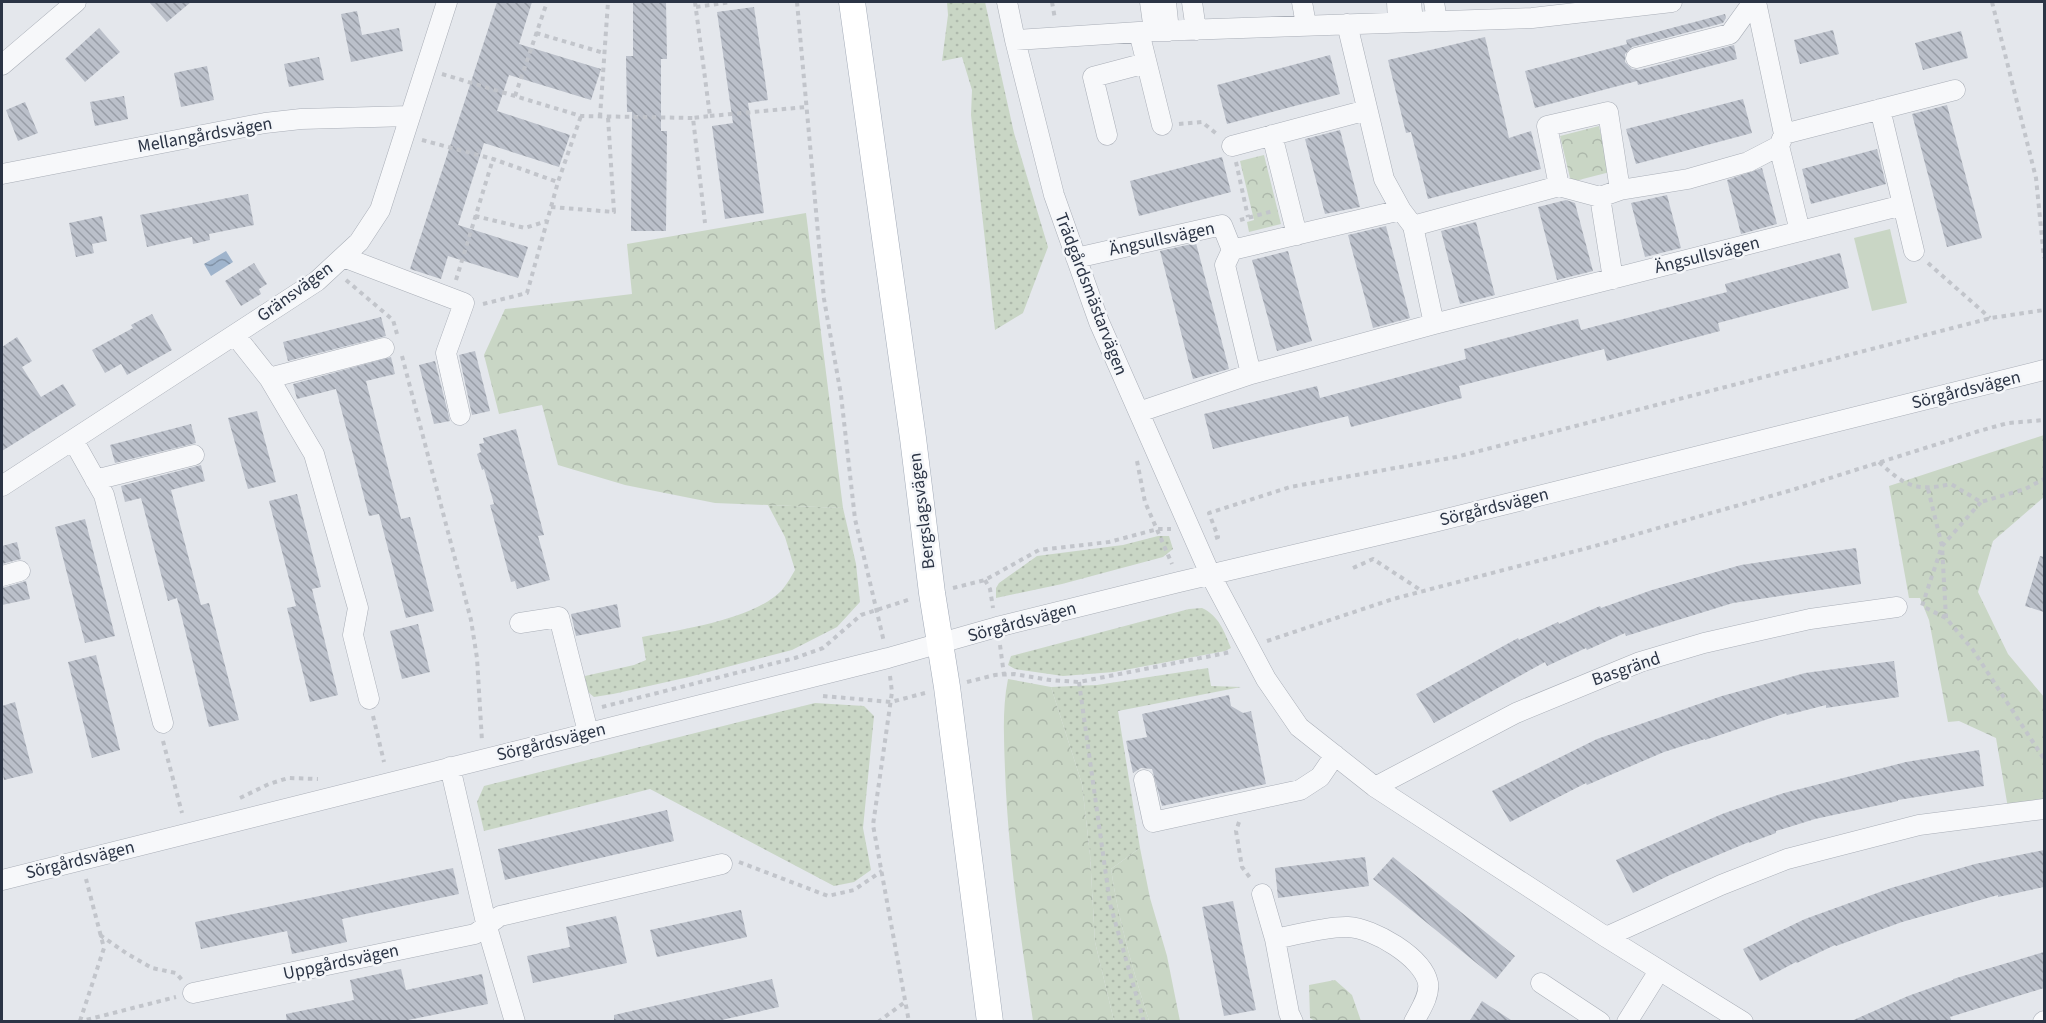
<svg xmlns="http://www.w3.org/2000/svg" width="2046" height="1023" viewBox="0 0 2046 1023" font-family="'Source Sans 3',sans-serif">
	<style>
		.grass { fill: url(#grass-dots) }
		.forest { fill: url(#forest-crowns) }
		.pitch { fill: #c9d6c5 }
		.water { fill: url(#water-waves) }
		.building { fill: url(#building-back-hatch) }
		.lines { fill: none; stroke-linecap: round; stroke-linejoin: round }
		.minor-casing { stroke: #a9aeb7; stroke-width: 21 }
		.major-casing { stroke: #a3abb8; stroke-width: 27 }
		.path { stroke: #c2c5cb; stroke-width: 4; stroke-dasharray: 4.5 4.5; stroke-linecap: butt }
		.minor { stroke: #f7f8fa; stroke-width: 20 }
		.major { stroke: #fff; stroke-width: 26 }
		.labels { text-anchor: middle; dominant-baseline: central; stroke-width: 5; stroke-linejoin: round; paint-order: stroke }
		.street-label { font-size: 18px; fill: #2b3445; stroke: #f4f6f9 }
	</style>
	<defs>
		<pattern id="grass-dots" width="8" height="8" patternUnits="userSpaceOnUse" patternTransform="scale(1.5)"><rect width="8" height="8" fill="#c9d6c5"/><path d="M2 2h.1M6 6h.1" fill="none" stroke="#adb8ab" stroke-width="1.8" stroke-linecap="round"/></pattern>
		<pattern id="forest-crowns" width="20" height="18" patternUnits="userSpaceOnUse" patternTransform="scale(1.5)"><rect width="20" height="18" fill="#c9d6c5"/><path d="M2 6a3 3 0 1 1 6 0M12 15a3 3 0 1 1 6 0" fill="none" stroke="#adb8ab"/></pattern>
		<pattern id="water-waves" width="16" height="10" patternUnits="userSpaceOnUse" patternTransform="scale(1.5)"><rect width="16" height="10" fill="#9fb4cc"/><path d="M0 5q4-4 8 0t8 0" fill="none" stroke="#8293a7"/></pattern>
		<pattern id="building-back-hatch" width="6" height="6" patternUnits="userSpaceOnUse" patternTransform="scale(1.5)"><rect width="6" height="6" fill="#bbc0ca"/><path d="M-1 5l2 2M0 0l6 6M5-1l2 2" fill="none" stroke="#989da6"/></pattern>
	</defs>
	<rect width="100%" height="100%" fill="#e4e7ec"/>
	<path class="grass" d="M947,2h38l29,131 34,114 -25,66 -28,17 -24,-215 1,-25 -10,-33 -20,4 6,-46z
		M768,505l75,3 13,56 4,38 -23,25 -45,23 -103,27 -76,17 -19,3 -11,-9 2,-12 49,-11 12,-5 -4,-23c39,-7 113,-18 140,-47 5,-6 9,-13 13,-20l-10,-33z
		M1158,536h11l4,13 -10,8 -101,27 -66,14v-10l3,-5 38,-27 86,-11z
		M1202,608c17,8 22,23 29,40l-6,3 -111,21 -51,4 -48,-7 -7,-4 3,-9 178,-47z
		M1208,668l3,18 30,1 -123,24 22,137 -29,21c8,55 22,100 38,152h-35l-19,-79 -5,-87 -8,-71 -31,-97 46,-2z
		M815,703l49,3 10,10 -11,112 8,42 -17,12 -20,4 -184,-97 -166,42 -7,-29 7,-16z"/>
	<path class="forest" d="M1599,126l11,46 -39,10 -11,-46z
		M1264,155l17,69 -32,8 -2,-10 7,-2 -14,-59z
		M806,213l37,295 -128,-5 -90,-18 -67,-20 -16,-60 -43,9 -15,-59 21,-46 127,-15 -5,-50z
		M2044,435v62l-51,44 -15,51 30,62 36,43v107l-36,4 -12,-70 -37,-17 -11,1 -19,-102 -9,-22h-11l-20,-112z
		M1008,679l43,8 31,97 8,71 5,87 19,79h-81c-12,-83 -25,-166 -28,-251 -1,-31 -3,-61 3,-91z
		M1140,848l10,50 17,58 13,65h-31c-16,-52 -30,-97 -38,-152z
		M1335,980l17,15 9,26h-46l-5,-3 -1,-33z"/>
	<path class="pitch" d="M1890,229l17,74 -35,8 -18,-73z"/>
	<path class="water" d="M226,251l7,11 -22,14 -7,-12z"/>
	<path class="building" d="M149,2h42l-24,20z
		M497,2h35l-13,42 82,25 -10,31 -82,-25 -12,36 73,24 -11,32 -75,-24 -26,82 70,22 -10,31 -70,-22 -7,23 -31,-10z
		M633,2h33l1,57h-6v72h6l-1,100h-35l1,-119h-5l-1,-56h7z
		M754,7l14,93 -20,3 16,110 -39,6 -13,-93 21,-3 -16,-111z
		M357,11l5,24 37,-7 4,23 -52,11 -10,-48z
		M1725,14l1,4 -3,5 -91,24 -7,7v8l7,7 7,1 95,-25 3,14 -99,26 -1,-4 -102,27 -10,-37 102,-27 -1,-4z
		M99,28l21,24 -35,30 -20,-23z
		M1833,30l6,24 -39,10 -6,-24z
		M1961,31l7,27 -45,12 -8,-27z
		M1485,37l24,101 22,-7 10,38 -113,30 -17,-67 -5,1 -18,-73z
		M1330,55l10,39 -113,30 -10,-39z
		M319,57l5,23 -35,7 -5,-23z
		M207,66l7,34 -33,7 -7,-34z
		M124,96l4,23 -33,7 -5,-24z
		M1743,99l9,34 -116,31 -10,-35z
		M25,102l13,31 -20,8 -12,-31z
		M1947,105l35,133 -35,9 -35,-133z
		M1340,130l20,77 -35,7 -20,-75z
		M1877,149l9,35 -75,20 -9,-35z
		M1222,157l9,35 -92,24 -9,-35z
		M1762,168l15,56 -36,10 -14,-54z
		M248,194l6,31 -45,9 1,6 -17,4 -1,-7 -45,10 -7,-32z
		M1667,195l14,53 -36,9 -14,-54z
		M1566,200l9,3 18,68 -36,9 -19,-73z
		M102,216l5,25 -15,3 2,9 -18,4 -7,-34z
		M1476,222l19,73 -35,9 -19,-73z
		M1386,226l24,92 -37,10 -25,-93z
		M1196,243l33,126 -36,10 -33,-128z
		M1288,251l24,90 -35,10 -25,-91z
		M1840,253l9,35 -131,35 2,8 -113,30 -3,-12 -145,37 3,12 -111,29 -3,-11 -135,33 -9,-35 113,-28 3,12 146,-39 -2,-10 114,-30 3,11 146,-38 -2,-8z
		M254,263l13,21 -8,5 2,5 -20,12 -16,-25z
		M152,314l20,36 -45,25 -6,-11 -16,9 -13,-23 41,-22 -2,-3z
		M381,317l5,19 -98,25 -5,-19z
		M17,337l15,24 -10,6 19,30 22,-13 13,21 -74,46v-104z
		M475,351l15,60 -18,4 -13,-60z
		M391,357l4,17 -29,7 35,138 9,-2 24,94 -28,7 -27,-104 -10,2 -33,-127 -39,10 -4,-15z
		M435,361l15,60 -16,3 -15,-59z
		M257,411l19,71 -28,7 -20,-71z
		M191,424l5,19 -81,20 -5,-18z
		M516,429l28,106 -6,1 12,44 -33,9 -2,-8 -4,1 -21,-77 4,-1 -10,-35 -2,1 -5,-16 4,-2 -2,-8 5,-1 -1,-5z
		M201,465l4,16 -34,9 30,115 8,-2 30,117 -30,7 -32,-129 -9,3 -27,-103 -16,4 -4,-16z
		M297,494l24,93 -9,2 26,106 -28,7 -23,-94 9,-2 -27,-105z
		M85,519l30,117 -30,7 -30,-116z
		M17,542l4,17 -19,5v-18z
		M1856,548l5,36 -128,19 -107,33 -1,-3 -38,17 -1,-2 -39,18 -2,-4 -111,61 -18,-29 102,-56 1,2 39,-18 1,2 41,-18 1,2 51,-18 89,-25z
		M2040,556l4,1v55l-19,-6z
		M26,581l4,18 -28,6v-17z
		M617,604l4,23 -45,9 -5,-22z
		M418,624l12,48 -28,7 -12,-48z
		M96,655l24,95 -28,8 -24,-96z
		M1894,661l5,36 -73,11v-3l-39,10 -1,-2 -81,27v-1l-41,13 -77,33 -1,-2 -76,39 -18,-31 105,-52 125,-43 83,-23z
		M1229,695l2,11 12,7 8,-2 15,73 -104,22 -10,-37 -11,-1 -8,5 -7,-32 21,-4 -5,-23z
		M15,702l18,71 -29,7 -2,-11v-63z
		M1979,750l5,36 -86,14v1l-83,18 -39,12v2l-27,10v-1l-79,33 -37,18 -17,-33 106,-46 62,-21 122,-31z
		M667,810l7,31 -169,39 -7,-31z
		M2044,850v37l-46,10v-2l-96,27 -66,24 -1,-1 -38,18 -1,-1 -36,19 -17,-32 62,-30 86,-31 84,-24z
		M1365,857l4,29 -91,12 -3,-30z
		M1393,857l122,99 -19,23 -123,-100z
		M453,868l6,26 -117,25 5,23 -55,12 -5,-23 -86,18 -6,-27z
		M1233,901l23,109 -32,6 -22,-109z
		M741,910l6,27 -90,20 -7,-27z
		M616,916l11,47 -94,20 -6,-27 43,-9 -4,-20z
		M2044,952v36l-94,29 2,5h-103l59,-26 45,-16v-1z
		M401,969l5,21 76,-16 6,30 -90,18h-111l-1,-8 68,-14 -4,-20z
		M772,979l7,28 -66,15h-99v-7z
		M1482,1001l32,21h-45z"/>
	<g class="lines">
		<defs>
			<path id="minor" d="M1007,2l8,38 39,155 45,127 111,252 56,105 33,48 76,60 231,150 137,85
				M1150,2l4,29
				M1166,2l3,29
				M1192,2l4,28
				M1302,2l4,23
				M1397,2l1,20
				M1411,2l2,20
				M1434,2l3,19
				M1756,2l28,132
				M1347,24l37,155 17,31
				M1139,32l23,93
				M1015,40l139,-9 378,-13 140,-16
				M1636,58l94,-24 23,-32
				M2,65l74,-63
				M1880,109l34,142
				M1107,135l-14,-58 53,-14
				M1272,135l25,100
				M1232,146l135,-36
				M1779,146l21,85
				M2,174l263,-51 36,-4 109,-3
				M1559,186l-12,-60 61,-14 12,78
				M1600,197l13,82
				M1413,226l21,98
				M1232,250l-7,15 26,109
				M343,257l121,46 -18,50 14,62
				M1076,258l146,-33 10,25 169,-40 12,16 146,-40 41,11 20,-7 68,-11 60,-17 31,-16 5,-12 171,-44
				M235,335l34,43 45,76 44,154 -5,27 16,64
				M269,378l115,-30
				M1139,412l112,-38 183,-50 469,-119
				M73,440l31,55 59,228
				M95,480l99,-25
				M2,486l315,-205 42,-39 21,-32 67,-208
				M2,576l18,-5
				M520,623l39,-6 29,115
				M450,767l37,160 28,95
				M1144,780l9,42 147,-32 20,-13 15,-22
				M1375,787l141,-74 124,-51 64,-19 106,-24 87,-12
				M2,880l886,-222 109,-31 182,-45 255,-60 610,-152
				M1262,894l13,45
				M1606,937l115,-52 66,-26 132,-34 125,-16
				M1541,983l59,39
				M193,993l282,-59 25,-18 222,-52
				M1293,1022l-4,-9 -14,-74c19,-4 54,-13 73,-12 25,1 75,30 80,56 2,13 -8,27 -14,39
				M1627,1022l32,-51
				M2043,1022l1,-1"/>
			<path id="major" d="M852,2l61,436 19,155 15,94 43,335"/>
		</defs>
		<use href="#minor" class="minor-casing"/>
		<use href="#major" class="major-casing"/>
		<path class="path" d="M695,2l15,114 -17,2 12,105
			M797,2l27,297 17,96 14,124 29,123
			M1052,2l3,17
			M1992,2l44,176 8,80
			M696,7l35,-5
			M536,33l68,20
			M442,74l139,42 112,2
			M515,96l32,-94
			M710,116l96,-9
			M600,117l8,-115
			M1179,124l23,-2 16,13
			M422,140l71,19 65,23
			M1236,162l12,55
			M551,207l63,5 -6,-95
			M475,216l50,12 22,-7
			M1240,220l33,-9
			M1928,263l62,55
			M346,280l47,40 4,14
			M456,280l37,-121
			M483,304l44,-11 31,-111 23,-66
			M402,356l69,264 6,38 5,83
			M1137,461l8,41 27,62
			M1879,462c26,24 37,30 72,22l30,18 44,-13 19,-10
			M1928,489l14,57 -20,60 24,12 27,32 71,109
			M1215,538l3,-1 -9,-24 81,-26 166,-30 535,-139 53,-8
			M1353,568l20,-9 49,32
			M985,580l5,9 3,19
			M953,588l32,-8 54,-30 70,-8 49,-13h13
			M1946,618l-4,-72 39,-44
			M1267,641l126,-42 202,-53 197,-56 187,-59 29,-8 36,-3
			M1000,645l4,30
			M890,676l2,16 -19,133 36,197
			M967,682l28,-7 19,-1 36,6 29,2 152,-30
			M1079,682l31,222 34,118
			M823,696l68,6 34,-9
			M602,707l193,-49 28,-10 38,-33 50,-16
			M373,716l11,46
			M163,741l19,72
			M240,798l29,-14 19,-6 30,1
			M1239,822l-3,9 6,36 9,12
			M739,862l89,34 26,-6 28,-19
			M100,935l26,18 26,15 24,5 6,7
			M80,1021l24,-73 -18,-69
			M78,1022l98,-25
			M878,1022l27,-20"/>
		<use href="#minor" class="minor"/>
		<use href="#major" class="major"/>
	</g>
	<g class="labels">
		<g class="street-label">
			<text transform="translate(205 135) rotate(-10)">Mellangårdsvägen</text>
			<text transform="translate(1162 239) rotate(-12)">Ängsullsvägen</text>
			<text transform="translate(1707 255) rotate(-14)">Ängsullsvägen</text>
			<text transform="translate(295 292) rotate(-36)">Gränsvägen</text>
			<text transform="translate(1091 294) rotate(69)">Trädgårdsmästarvägen</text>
			<text transform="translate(1966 390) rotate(-14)">Sörgårdsvägen</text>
			<text transform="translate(1494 507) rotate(-14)">Sörgårdsvägen</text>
			<text transform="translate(922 511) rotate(-97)">Bergslagsvägen</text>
			<text transform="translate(1022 622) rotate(-15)">Sörgårdsvägen</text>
			<text transform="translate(1626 669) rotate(-19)">Basgränd</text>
			<text transform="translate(551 742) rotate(-14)">Sörgårdsvägen</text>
			<text transform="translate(80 860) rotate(-14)">Sörgårdsvägen</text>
			<text transform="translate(341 962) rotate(-12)">Uppgårdsvägen</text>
		</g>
	</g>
	<rect width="2046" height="1023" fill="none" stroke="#2b3445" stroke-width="6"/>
</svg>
